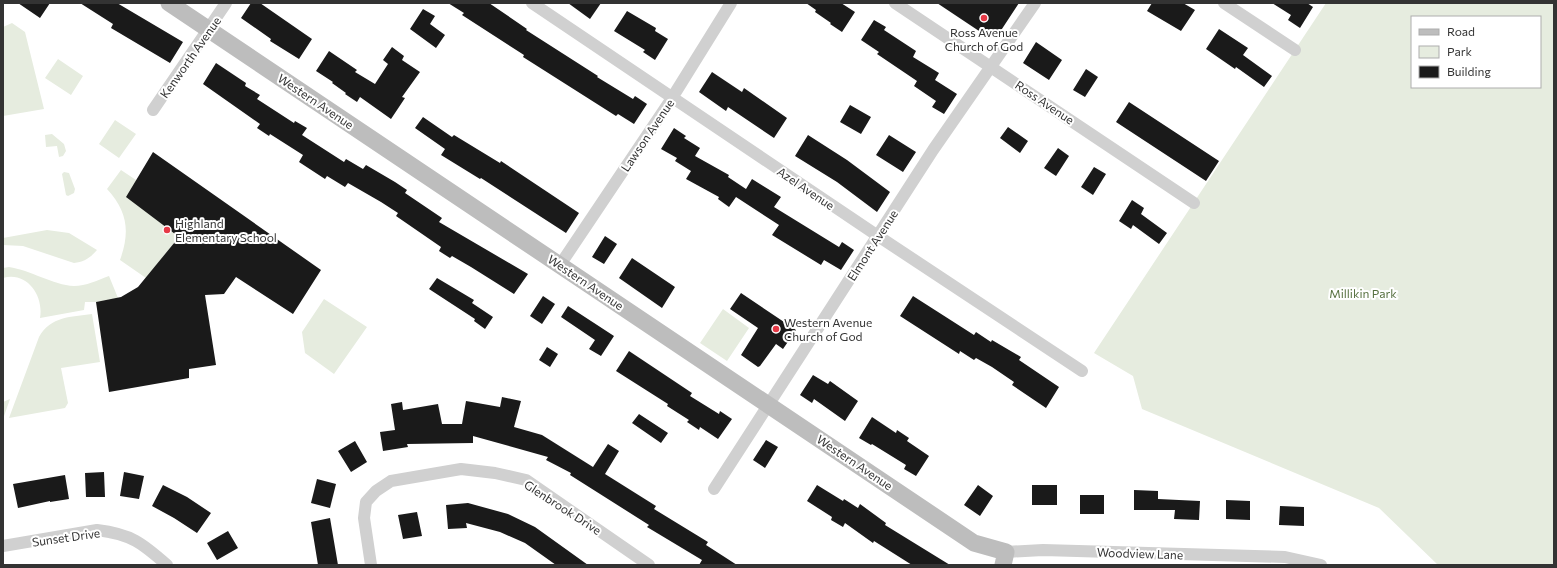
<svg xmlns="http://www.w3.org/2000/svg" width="1557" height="568" viewBox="0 0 1557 568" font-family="Commissioner,sans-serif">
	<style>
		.green { fill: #e6ecdf; fill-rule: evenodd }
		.building { fill: #1a1a1a }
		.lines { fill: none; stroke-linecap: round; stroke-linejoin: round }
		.street { stroke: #d0d0d0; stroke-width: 12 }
		.secondary { stroke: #bdbdbd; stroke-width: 17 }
		.poi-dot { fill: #e63946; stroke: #fff; stroke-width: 1.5 }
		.labels { text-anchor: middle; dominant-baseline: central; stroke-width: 4; stroke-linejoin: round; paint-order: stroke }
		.poi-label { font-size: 12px; fill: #333; stroke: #fff; text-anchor: start }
		.street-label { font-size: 12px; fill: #333; stroke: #fff }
		.park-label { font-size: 12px; fill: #56703f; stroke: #fff }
	</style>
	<rect width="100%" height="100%" fill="#fff"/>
	<path class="green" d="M1326,3h228v562h-116l-59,-57 -237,-99 -9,-33 -39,-23zM1412,17h128v70h-128z
		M12,23l13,9 19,77 -41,7v-89z
		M58,59l25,17 -12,19 -26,-17z
		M115,120l21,14 -17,24 -20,-14z
		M52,134l12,10 2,7 -3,5 -4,1 -2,-11 -11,1 -1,-12z
		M121,170l15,10 43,57 -33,41 -26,-18c10,-28 8,-48 -13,-71z
		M64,172l5,1 6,16 -1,4 -6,3 -2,-1 -4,-21z
		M47,230l22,3 28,17c-7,8 -13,12 -23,13l-51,-17 -20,-1v-7z
		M9,267c21,3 44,18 65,19 12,0 24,-6 35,-10l9,22 -22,4h-11l-1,8 -44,8c4,-22 -13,-47 -37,-40v-10z
		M324,299l43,28 -33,47 -29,-21 -3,-21z
		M723,309l26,19 -22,33 -27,-18z
		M92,314l8,48 -39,6 7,35 -3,5 -56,10 30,-81c12,-21 32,-20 53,-23z
		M10,399l-7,20v-17z"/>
	<path class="building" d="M18,3h32l-10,15z
		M80,3h37l66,39 -13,21 -59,-35 2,-4z
		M251,3h9l52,36 -13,20 -29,-18 1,-2 -30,-21z
		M448,3h41l38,26 -1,1 72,46 -1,1 36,22 2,-3 12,8 -13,20 -16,-10 -2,2 -93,-59 1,-2 -62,-40 2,-2z
		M568,3h33l-11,16z
		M806,3h35l14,9 -13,20 -12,-8 1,-1 -16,-11 1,-2z
		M937,3h82l-23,35 -9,-6 -2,3z
		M1152,3h31l12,7 -14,21 -34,-20z
		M1272,3h35l6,4 -13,21 -12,-8 3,-5z
		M423,9l12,7 -5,8 15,11 -9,13 -26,-19z
		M627,11l29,17 -1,3 13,8 -13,21 -12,-8 2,-2 -31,-19z
		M874,20l12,7 -2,3 32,21 -3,6 26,16 -4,7 22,14 -13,20 -12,-7 4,-6 -22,-15 3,-5 -40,-27 2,-2 -18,-12z
		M1219,29l29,19 -5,7 29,21 -8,11 -28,-20 -1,2 -29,-20z
		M1036,42l26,18 -13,20 -26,-17z
		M392,47l12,9 -2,4 18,12 -18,25 3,1 -14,21 -31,-22 -3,5 -12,-8 1,-1 -14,-10 1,-1 -17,-11 13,-20 28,19 -2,2 20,12 13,-20 -5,-4z
		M216,63l30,20 -1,3 15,9 -3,4 37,24 1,-2 12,7 -5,7 42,27 2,-3 17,10 3,-4 29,17 12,8 -2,3 37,25 -3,4 89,52 -14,20 -43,-27 -19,-11 -2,2 -11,-7 2,-4 -45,-31 2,-3 -17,-11 -33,-19 -3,4 -18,-11 -2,3 -26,-17 4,-7 -33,-21 -1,2 -12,-8 3,-4 -57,-40z
		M1086,69l12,8 -13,20 -12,-7z
		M712,72l30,20 2,-4 43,30 -13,20 -46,-31 -2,4 -27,-19z
		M1129,102l90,59 -13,20 -90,-59z
		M850,105l21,12 -10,17 -21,-12z
		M423,117l29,20 2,-2 46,28 1,-2 78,52 -13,20 -85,-55 -1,1 -39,-24 4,-6 -30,-21z
		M1008,127l20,14 -8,12 -20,-15z
		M674,128l12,8 -2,2 16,10 -5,8 34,19 -1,2 18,12 6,-10 29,18 -7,10 65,40 3,-5 12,8 -13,20 -17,-10 -3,5 -49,-30 7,-10 -43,-28 -7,10 -11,-8 1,-2 -33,-18 5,-8 -16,-10 2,-3 -16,-9z
		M808,135l39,25 43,32 -13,20 -40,-30 -42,-26z
		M889,135l27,17 -13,20 -27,-17z
		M1058,148l11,8 -13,20 -12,-8z
		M153,152l168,118 -28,44 -57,-37 -12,17 -19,1 11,70 -27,4v9l-80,14 -13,-90 25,-5 17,-10 41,-50 -53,-40z
		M1094,167l12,7 -13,21 -12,-8z
		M1132,200l12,8 -3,6 26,19 -8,11 -26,-19 -2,4 -12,-8z
		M605,236l12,8 -13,20 -12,-7z
		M632,258l43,29 -13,21 -43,-30z
		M437,278l37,22 -2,3 21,14 -8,12 -11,-8 1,-2 -46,-30z
		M741,293l55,37 -13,19 -7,-5 -16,22 -2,1 -17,-12 17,-27 -28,-19z
		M543,296l12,8 -13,20 -12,-8z
		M913,296l61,39 2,-3 15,10 1,-2 17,10 12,7 -2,3 40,27 -13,21 -34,-23 2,-3 -22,-15 -16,-9 -2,2 -14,-9 -1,3 -59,-38z
		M568,306l46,30 -13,20 -12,-7 6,-9 -34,-23z
		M547,347l11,7 -8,13 -11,-7z
		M629,351l63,42 -2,3 29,18 1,-3 12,8 -14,20 -18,-12 -1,3 -12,-8 2,-2 -22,-14 1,-2 -52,-33z
		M813,375l15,9 2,-3 28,20 -13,20 -31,-22 -2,4 -12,-8z
		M502,397l19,4 -7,26 28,8 51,32 15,-23 11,7 -14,23 51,32 -2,3 54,33 -2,3 31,20h-38l3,-5 -55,-33 2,-2 -79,-50 1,-2 -25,-13 2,-3 -75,-21v7l-66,1 1,3 -25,4 -3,-19 15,-2 -4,-26 11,-2 1,8 35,-6 4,20h20l4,-23 34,6z
		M639,414l29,19 -7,10 -29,-20z
		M872,417l24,16 1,-3 12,8 -2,3 22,15 -13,20 -12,-7 2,-4 -34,-21 -1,1 -12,-7z
		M766,440l12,7 -13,21 -12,-8z
		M355,441l12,21 -16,10 -13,-21z
		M104,472l1,25h-19l-1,-24z
		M124,472l20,4 -5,23 -19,-3z
		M65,475l4,24 -19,3v-1l-32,7 -5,-24z
		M317,479l19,5 -6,24 -19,-5z
		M163,485l24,12 24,16 -14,20 -23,-15 -22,-12z
		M817,485l26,16 1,-2 14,9 2,-4 26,19 -1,2 65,40h-38l-38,-24 -1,2 -28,-20 -2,4 -12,-7 1,-3 -25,-16z
		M978,485l15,11 -13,20 -16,-11z
		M1032,485h25v20h-25z
		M1134,490l24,1v8l42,2 -1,19 -25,-1 1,-9h-41z
		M1080,495h24v19h-24z
		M1226,500l24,1v19l-24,-1z
		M468,503l40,11 27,13 53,38h-32l-31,-22 -25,-11 -34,-9 1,5 -19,1 -2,-24z
		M1280,506l24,1v19l-25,-1z
		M417,512l5,24 -19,3 -5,-24z
		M330,518l8,47h-20l-7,-43z
		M228,531l10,17 -21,12 -10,-17z"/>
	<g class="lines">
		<path class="street" d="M532,3l346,233 204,135
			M895,3l299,200
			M1224,3l71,47
			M153,110l73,-107
			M560,265l112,-167 59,-95
			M714,489l219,-339 102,-147
			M3,546l94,-16c34,4 45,13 70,35
			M1006,552l37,-2 242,7 36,8
			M371,565l-7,-47 2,-16 10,-11 15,-10 70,-12 34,4 31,7 123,85"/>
		<path class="secondary" d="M169,3l805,540 32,9 -3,13"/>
	</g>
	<g class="poi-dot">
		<circle cx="984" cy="18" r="4"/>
		<circle cx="167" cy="230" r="4"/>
		<circle cx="776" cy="329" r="4"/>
	</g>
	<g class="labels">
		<g class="poi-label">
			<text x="984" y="32" text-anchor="middle">Ross Avenue<tspan x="984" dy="14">Church of God</tspan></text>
			<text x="175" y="223">Highland<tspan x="175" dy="14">Elementary School</tspan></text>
			<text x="784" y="322">Western Avenue<tspan x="784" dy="14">Church of God</tspan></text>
		</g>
		<g class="street-label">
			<text transform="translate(190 57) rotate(-55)">Kenworth Avenue</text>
			<text transform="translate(316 101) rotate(34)">Western Avenue</text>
			<text transform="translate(1045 102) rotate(34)">Ross Avenue</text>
			<text transform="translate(647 135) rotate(-56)">Lawson Avenue</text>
			<text transform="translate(806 188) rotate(34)">Azel Avenue</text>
			<text transform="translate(872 245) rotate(-57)">Elmont Avenue</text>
			<text transform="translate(586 282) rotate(34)">Western Avenue</text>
			<text transform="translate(855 462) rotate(34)">Western Avenue</text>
			<text transform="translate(563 507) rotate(33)">Glenbrook Drive</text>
			<text transform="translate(66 537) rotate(-8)">Sunset Drive</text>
			<text transform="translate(1140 553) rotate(2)">Woodview Lane</text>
		</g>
		<g class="park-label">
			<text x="1363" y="293">Millikin Park</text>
		</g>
	</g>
	<rect width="1557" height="568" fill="none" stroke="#333333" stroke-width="8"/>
	<rect x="1411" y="16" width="130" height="72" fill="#ffffff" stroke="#adadad"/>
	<rect x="1419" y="29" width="20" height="6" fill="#bdbdbd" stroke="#adadad"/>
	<text x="1447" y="36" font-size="12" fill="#333333">Road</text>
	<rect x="1419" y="46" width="20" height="12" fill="#e6ecdf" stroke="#adadad"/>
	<text x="1447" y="56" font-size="12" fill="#333333">Park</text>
	<rect x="1419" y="66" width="20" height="12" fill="#1a1a1a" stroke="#adadad"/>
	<text x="1447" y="76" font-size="12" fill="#333333">Building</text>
</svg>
